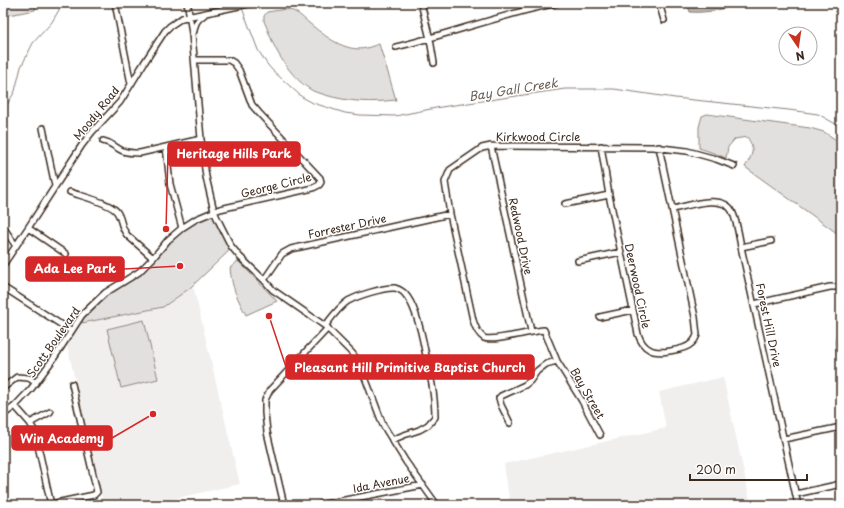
<svg xmlns="http://www.w3.org/2000/svg" width="844" height="508" viewBox="0 0 844 508" font-family="'Playpen Sans',sans-serif">
	<style>
		.built { fill: #f1efee }
		.green { fill: #e2e0de; stroke: #8e857e }
		.water { fill: #bcb6b3; stroke: #887e77 }
		.lines { fill: none; stroke-linecap: round; stroke-linejoin: round }
		.stream { stroke: #887e77; stroke-width: 1 }
		.minor-casing { stroke: #3b2a1e; stroke-width: 8 }
		.minor { stroke: #fff; stroke-width: 5 }
		.labels { text-anchor: middle; dominant-baseline: central; stroke-width: 3; stroke-linejoin: round; paint-order: stroke }
		.street-label { font-size: 11px; fill: #3b2a1e; stroke: #fff }
		.water-label { font-size: 12px; font-style: italic; fill: #685b52; stroke: #fff }
		.leader { fill: none; stroke: #d62828; stroke-width: 1.5 }
		.callout-dot { fill: #d62828; stroke: #fff; stroke-width: 1.5 }
		.callout { fill: #d62828; stroke: #d62828; stroke-width: 1.5 }
		.callout-label { font-size: 12px; text-anchor: middle; font-weight: bold; fill: #fff }
	</style>
	<rect width="100%" height="100%" fill="#fff"/>
	<filter id="ink" filterUnits="userSpaceOnUse"><feTurbulence type="fractalNoise" baseFrequency=".025" numOctaves="2"/><feDisplacementMap in="SourceGraphic" scale="8" xChannelSelector="R" yChannelSelector="G"/><feConvolveMatrix kernelMatrix="1 2 1 2 8 2 1 2 1" color-interpolation-filters="sRGB"/></filter>
	<g filter="url(#ink)">
		<path class="built" d="M190,288l4,1 46,195 -94,21h-48l-1,-5 5,-2 -35,-153 15,-22 81,-16z
			M723,377l28,128h-241l-6,-41 162,-36 -7,-36z"/>
		<path class="green" d="M3,3h34l-2,7 -32,6z
			M286,9c11,2 15,7 23,14 16,13 36,30 58,25 4,-1 8,-3 12,-4l10,32 7,24c-26,3 -46,2 -71,-5 -4,-2 -8,-2 -12,-4 -15,-8 -27,-24 -35,-38 -6,-10 -9,-21 -14,-32v-5l3,-4z
			M707,114l103,14 14,4 17,11v93l-96,-69c7,-12 11,-17 2,-30l-12,2 -7,8 -2,11 -15,-6 -12,-4v-21l3,-11z
			M214,212l18,36 -42,40 -27,19 -81,16v-3l12,-15 11,-12 35,-21 43,-44z
			M238,261l39,40 -31,14c-9,-18 -14,-26 -16,-47z
			M144,320l14,59 -37,9 -14,-59z"/>
		<path class="water" d="M688,3h39l-1,5c-12,3 -24,5 -36,4l-2,-6z"/>
		<g class="lines">
			<path class="stream" d="M242,8l16,42 9,14 5,6 30,27 11,6 32,10 15,2 35,1 46,-9 124,-18h49l61,9 114,12 29,4 23,13
				M3,112l12,-21 6,-24 12,-24 19,-21 11,-19"/>
			<defs>
				<path id="minor" d="M115,3l16,81
					M186,3l2,3 4,28 9,105 5,38 8,34 4,9 13,26 9,11 24,23 9,10 52,36 27,27 8,11 23,61 23,37 31,43
					M421,3l9,36 4,24
					M659,3l5,17
					M194,31c1,-7 3,-12 10,-16
					M396,47c54,-13 107,-33 161,-44
					M43,128l12,58
					M103,141c10,2 12,7 20,10 5,2 11,2 17,2l61,-14
					M491,146l40,185
					M601,146l8,49 29,139c2,6 5,12 11,15 8,6 36,1 43,-6 2,-2 4,-5 5,-8l-2,-18 -36,-170
					M166,147l4,37 12,44
					M70,192c11,4 41,11 47,20 5,7 3,14 10,23l26,23
					M565,204l44,-9
					M673,209c14,-3 50,-16 59,2 5,10 7,25 9,36l57,258
					M3,227l13,19
					M28,228l38,26
					M741,247l30,-6
					M578,261l43,-9
					M3,265l25,-37 54,-83 10,-13 28,-30 10,-16 14,-23 21,-32 5,-5 12,-8 71,-15
					M264,280l18,-26 9,-5 159,-35
					M3,287l68,44
					M754,304l76,-17h11
					M600,317l33,-7
					M325,326c7,-9 14,-19 23,-25 9,-5 36,-14 47,-13 3,1 8,3 10,6 11,12 17,41 20,57 5,22 10,44 10,66l-7,8 -9,5 -15,5 -12,5
					M841,326l-2,16 2,18
					M3,388l14,-11 12,1 7,5
					M15,406l15,17 5,9 16,73
					M3,415l12,-9 16,-17 23,-31 28,-43 23,-22 34,-21 14,-14 15,-18 14,-12 14,-9 24,-10 93,-21 6,-3 2,-3 -1,-4 -61,-65 -7,-8 -13,-35 -5,-7 -5,-3h-34
					M30,423l20,-11
					M510,423l-9,-18 -2,-7 2,-2 24,-11 5,-4 7,-10 9,-7 11,-3
					M600,435l-18,-34 -25,-40 -13,-31c-12,1 -51,12 -60,8 -6,-4 -9,-11 -11,-18l-23,-106 -5,-32 5,-12 32,-22 9,-2 162,1 34,4 11,3 18,5 18,7
					M784,439l57,-12
					M796,494l45,-10
					M46,505l48,-10 3,-3 -25,-108
					M284,505l-17,-73 -2,-19v-13l5,-10 58,-62
					M319,505l104,-20"/>
			</defs>
			<use href="#minor" class="minor-casing"/>
			<use href="#minor" class="minor"/>
		</g>
	</g>
	<g class="labels">
		<g class="street-label">
			<text transform="translate(96 113) rotate(-51)">Moody Road</text>
			<text x="538" y="136">Kirkwood Circle</text>
			<text transform="translate(276 185) rotate(-14)">George Circle</text>
			<text transform="translate(347 226) rotate(-12)">Forrester Drive</text>
			<text transform="translate(521 236) rotate(78)">Redwood Drive</text>
			<text transform="translate(638 286) rotate(78)">Deerwood Circle</text>
			<text transform="translate(769 325) rotate(78)">Forest Hill Drive</text>
			<text transform="translate(53 342) rotate(-55)">Scott Boulevard</text>
			<text transform="translate(588 393) rotate(60)">Bay Street</text>
			<text transform="translate(381 483) rotate(-11)">Ida Avenue</text>
		</g>
		<g class="water-label">
			<text transform="translate(513 89) rotate(-9)">Bay Gall Creek</text>
		</g>
	</g>
	<path class="leader" d="M166 229L168 154M180 266L124 269M269 316L286 367M153 414L112 438"/>
	<g class="callout-dot">
		<circle cx="166" cy="229" r="4"/>
		<circle cx="180" cy="266" r="4"/>
		<circle cx="269" cy="316" r="4"/>
		<circle cx="153" cy="414" r="4"/>
	</g>
	<g class="callout">
		<rect x="168" y="142" width="132" height="24" rx="4"/>
		<rect x="26" y="257" width="98" height="24" rx="4"/>
		<rect x="286" y="355" width="248" height="24" rx="4"/>
		<rect x="12" y="426" width="100" height="24" rx="4"/>
	</g>
	<g class="callout-label">
		<text x="234" y="158">Heritage Hills Park</text>
		<text x="75" y="273">Ada Lee Park</text>
		<text x="410" y="372">Pleasant Hill Primitive Baptist Church</text>
		<text x="62" y="443">Win Academy</text>
	</g>
	<rect width="844" height="508" fill="none" stroke="#fff" stroke-width="16"/>
	<rect x="8" y="8" width="828" height="492" fill="none" stroke="#3b2a1e" stroke-width="1.5" filter="url(#ink)"/>
	<g transform="translate(798 46) rotate(167)"><circle r="19" fill="#ffffff" stroke="#b1aaa5"/>
	<path d="M0-3L7 15L0 10L-7 15Z" fill="#c8321e"/>
	<text y="-6" font-size="11" font-weight="bold" text-anchor="middle" fill="#3b2a1e">N</text>
	</g>
	<path d="M690 474v6h117v-6" fill="none" stroke="#3b2a1e" stroke-width="2"/>
	<text x="696" y="474" font-size="12" fill="#3b2a1e" stroke="#ffffff" stroke-width="3" paint-order="stroke">200 m</text>
</svg>
